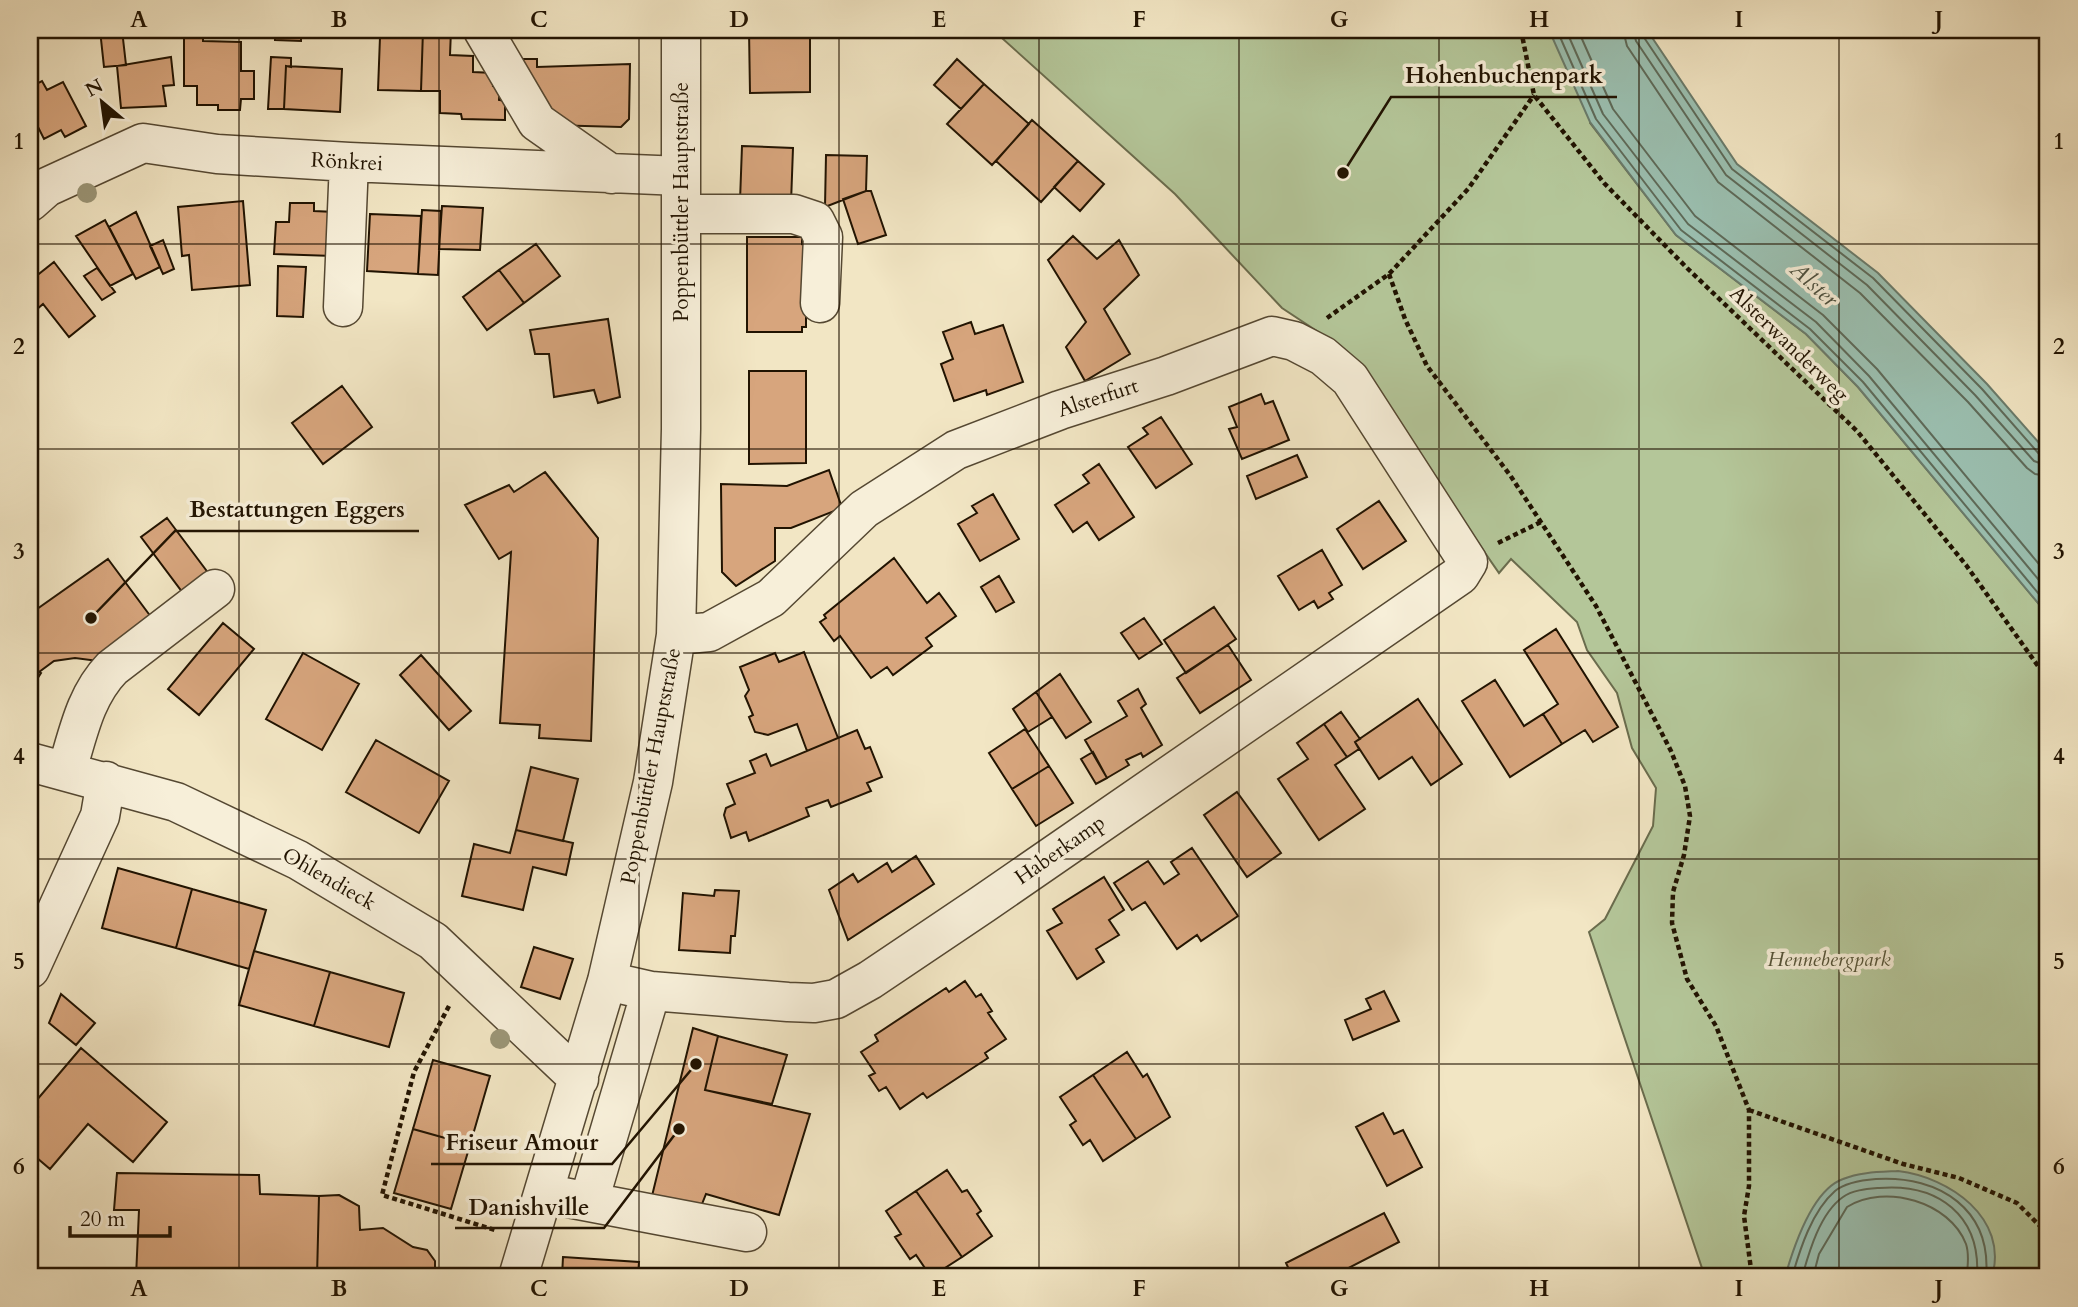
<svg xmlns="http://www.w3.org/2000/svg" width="2078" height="1307" viewBox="0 0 2078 1307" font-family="Cardo,serif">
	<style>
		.green { fill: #b4c699; stroke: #6a6c4d; stroke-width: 2 }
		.water { fill: #9bc0b1; stroke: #6a7b6b; stroke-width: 2 }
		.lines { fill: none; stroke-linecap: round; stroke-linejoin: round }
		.shore { stroke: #5e6a59; stroke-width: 2 }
		.building { fill: #d7a57d; stroke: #211301; stroke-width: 2 }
		.minor-casing { stroke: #554832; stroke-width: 41 }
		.path { stroke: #211301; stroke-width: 4.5; stroke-dasharray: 5 3.5; stroke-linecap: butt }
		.minor { stroke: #f7efd9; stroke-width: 38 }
		.tree { fill: #9b9576 }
		.grid { fill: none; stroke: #211301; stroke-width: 2; stroke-opacity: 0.55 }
		.labels { text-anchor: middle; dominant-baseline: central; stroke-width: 7; stroke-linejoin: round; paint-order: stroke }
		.street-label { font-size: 21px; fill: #211301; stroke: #f7efd9 }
		.park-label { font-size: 21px; font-style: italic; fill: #545236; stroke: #f7efd9 }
		.water-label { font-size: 23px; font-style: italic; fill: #4c503f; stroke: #f7efd9 }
		.leader { fill: none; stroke: #211301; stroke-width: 2.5 }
		.callout-dot { fill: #211301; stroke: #f7efd9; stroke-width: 2.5 }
		.callout-label { font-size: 23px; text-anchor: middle; font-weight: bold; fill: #211301; stroke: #f7efd9; stroke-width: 7; stroke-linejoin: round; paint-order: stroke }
		.neatline { fill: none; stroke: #211301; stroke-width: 2.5 }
		.grid-label { font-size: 23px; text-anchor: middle; font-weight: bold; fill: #211301 }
	</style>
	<rect width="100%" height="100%" fill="#f2e6c4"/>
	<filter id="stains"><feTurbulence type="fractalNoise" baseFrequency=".00286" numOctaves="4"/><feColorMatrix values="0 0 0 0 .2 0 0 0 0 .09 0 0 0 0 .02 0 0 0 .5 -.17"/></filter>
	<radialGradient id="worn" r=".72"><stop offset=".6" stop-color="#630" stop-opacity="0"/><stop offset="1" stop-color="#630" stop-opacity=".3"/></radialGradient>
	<path class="green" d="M993,30h641l-44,93 86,112 130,99 52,53 190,228v662h-343l-116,-345 16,-13 48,-93 3,-38 -24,-40 -15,-55 -30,-43 -10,-28 -66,-63 -12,14 -155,-224 -62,-41 -107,-114z"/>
	<path class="water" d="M1549,30h98l90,134 141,109 109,111 61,69v162l-190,-228 -52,-53 -130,-99 -86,-113z
		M1898,1171c51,6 111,47 94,106h-207c8,-28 27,-87 58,-98 17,-7 36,-7 55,-8z"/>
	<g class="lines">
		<path class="shore" d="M1557,30l39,89 85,111 129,99 53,53 185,223
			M1566,30l37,84 85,110 128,98 53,54 179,215
			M1578,30l35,79 82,107 128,99 54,54 171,206
			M1623,30l4,16 91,136 142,111 108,109 59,66 8,6 13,2
			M1633,30l3,11 90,134 141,110 108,110 59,66 14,5
			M1642,30l1,6 89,133 141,109 109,111 58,66 8,2
			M1792,1277c8,-28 20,-66 43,-86 11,-9 28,-11 41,-12 64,-4 116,31 110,98
			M1802,1277c7,-25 18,-64 41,-80 9,-7 24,-8 36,-9 60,-5 102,28 98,89
			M1813,1277l6,-23 28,-47c38,-24 103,-5 119,37 4,12 1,22 1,33"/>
	</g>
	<path class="building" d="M100,30h22l4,35 -22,2z
		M275,30h26v11l-26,-1z
		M398,30h25l-2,61 -43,-1 2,-53 18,1z
		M423,30h28l-1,25 23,1v16l21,1 -1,13h7l-1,14 6,1v19l-43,-1 -1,-5 -21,-1v-22h-19z
		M749,30h61v62l-60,1z
		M184,37h19v4l38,1v29h13v28h-13l-1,11h-22v-5h-21v-19h-13z
		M171,57l3,28 -11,1 3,20 -45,2 -4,-42z
		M271,57l20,1v9l-5,-1 -2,43h-16z
		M514,59h23v8l93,-3 -1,55 -8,8 -72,-2z
		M957,59l27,25 -23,25 -27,-24z
		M286,66l56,3 -2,43 -56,-3z
		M42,81l5,9 16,-8 23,44 -21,11 -4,-7 -17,9 -14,-28v-24z
		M984,84l45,40 -37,41 -45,-41z
		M1032,120l46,41 -37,41 -45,-41z
		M742,146l51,2 -2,55 -51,-2z
		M826,155l41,1 -1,35 -41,16z
		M1078,161l26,23 -24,27 -26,-24z
		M866,191h5l15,44 -28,9 -15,-45z
		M243,201l7,84 -58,5 -3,-35 -7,1 -4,-49z
		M290,203h24v8l21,1 -2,44 -59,-2 2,-32h13z
		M442,206l41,2 -3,42 -41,-1z
		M422,210l19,1 -3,64 -20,-1z
		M136,212l24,55 -24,12 -27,-52z
		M370,214l51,2 -3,58 -51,-3z
		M105,220l28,54 -23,12 -34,-50z
		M1073,236l24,23 22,-19 20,35 -35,34 26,45 -45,27 -19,-34 20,-25 -38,-62z
		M747,237h55v7l4,-1v84h-4v5h-55z
		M163,240l11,29 -11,5 -13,-28z
		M536,244l24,32 -36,27 -25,-33z
		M54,262l41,54 -26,21 -26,-33 -7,6 -6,-8v-21z
		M278,266l28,1 -3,50 -26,-1z
		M97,268l18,24 -13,8 -18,-24z
		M499,270l25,33 -37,27 -24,-33z
		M608,319l12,78 -22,6 -4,-13 -40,7 -5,-43h-14l-5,-24z
		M971,322l4,12 28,-9 20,57 -36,13 -1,-5 -32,11 -13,-37 12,-5 -10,-27z
		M749,371h57v92l-57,1z
		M342,386l30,41 -49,37 -31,-41z
		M1261,394l4,10 8,-3 16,39 -47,19 -13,-30 8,-2 -8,-20z
		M1161,417l31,47 -36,24 -28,-41 20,-13 -5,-6z
		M1297,455l10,22 -51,22 -9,-23z
		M1099,464l35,53 -35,23 -12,-18 -14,10 -18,-27 34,-22 -6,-8z
		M829,470l13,38 -51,20h-16v33l-39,25 -14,-14 -1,-88 66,2z
		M545,472l53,66 -7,203 -52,-3 1,-13 -40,-2 11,-171 -12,7 -34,-54 44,-20 5,7z
		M993,494l26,45 -39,22 -22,-37 19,-11 -5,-7z
		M1379,501l27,40 -43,28 -26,-40z
		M167,518l45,60 -26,19 -45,-60z
		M1322,550l20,35 -13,8 4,6 -15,9 -4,-7 -15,9 -21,-34z
		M894,558l33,45 12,-10 17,23 -30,22 6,8 -39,29 -6,-8 -16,11 -31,-42 -6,5 -14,-19 6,-4 -2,-3z
		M108,559l46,62 -56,40 -23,-3 -21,3 -15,11 -9,-6v-52z
		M999,576l15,26 -18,10 -15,-25z
		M1214,607l22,32 -50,34 -22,-33z
		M1144,618l18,26 -23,15 -18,-26z
		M223,623l31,26 -55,66 -31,-26z
		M1556,629l62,98 -25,15 -8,-12 -23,14 -19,-30 15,-10 -34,-54z
		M1228,645l23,35 -51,33 -23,-35z
		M804,652l34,86 -31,13 -10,-27 -29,11 -13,-3 -6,-15 4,-2 -8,-19 4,-6 -9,-23 35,-14 4,9z
		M303,653l56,31 -37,66 -56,-31z
		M421,655l50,56 -22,19 -49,-55z
		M30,666l11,7 -11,17z
		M1060,674l31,48 -25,16 -30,-46z
		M1495,680l29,46 19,-12 19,30 -52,33 -48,-76z
		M1138,689l8,15 -5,4 21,37 -19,12 -2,-4 -15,7 3,5 -22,13 -22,-38 42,-24 -9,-15z
		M1036,692l16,25 -24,15 -15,-23z
		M1418,699l44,65 -31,21 -19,-28 -33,22 -24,-37z
		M1341,712l19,27 -5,3 4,7 -12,8 -23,-33z
		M1324,724l23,33 -12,8 30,44 -46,31 -41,-61 30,-20 -11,-16z
		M1025,729l24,37 -37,23 -23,-36z
		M857,730l8,19 5,-2 12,30 -15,6 4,8 -40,16 -3,-7 -22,8 3,8 -60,25 -3,-9 -15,6 -7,-23 2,-7 9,-4 -8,-20 28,-11 -5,-12 16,-7 5,12z
		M376,740l73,41 -30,52 -73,-41z
		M1093,752l14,26 -11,6 -15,-25z
		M1049,766l24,37 -37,23 -24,-37z
		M531,767l47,12 -15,62 -47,-11z
		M1237,792l44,61 -34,24 -43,-62z
		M516,830l57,13 -7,32 -33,-8 -10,43 -61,-14 12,-52 36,9z
		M30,839l7,3 -7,19z
		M1192,848l46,68 -37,25 -4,-6 -20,14 -32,-47 -13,8 -18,-27 34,-22 16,23 15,-10 -8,-12z
		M916,856l18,28 -86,56 -19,-50 24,-16 5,8 29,-19 5,9z
		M118,868l74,21 -16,59 -74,-20z
		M1104,877l20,33 -15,10 10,15 -23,14 8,13 -27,17 -30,-48 15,-8 -9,-14z
		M192,889l74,21 -17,59 -73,-21z
		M715,890l24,1 -4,45h-4l-1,17 -51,-3 4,-57 31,3z
		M534,947l39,12 -13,40 -39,-12z
		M254,951l76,21 -16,54 -75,-21z
		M330,972l74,21 -15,54 -75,-21z
		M965,981l11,16 5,-3 11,17 -4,2 18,26 -21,14 3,5 -61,40 -4,-5 -23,16 -14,-22 -7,4 -10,-15 6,-3 -14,-21 17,-11 -3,-6 71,-47 3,4z
		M1384,991l15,30 -46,19 -8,-20 26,-11 -5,-10z
		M61,994l34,29 -19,22 -27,-22z
		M693,1028l25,8 -13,54 105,24 -31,101 -73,-21 -8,20 -47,-14z
		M718,1036l69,19 -15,49 -67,-14z
		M81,1048l86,74 -34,40 -45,-38 -38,45 -20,-17v-26l8,-9 -8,-9z
		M1127,1052l16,25 4,-3 23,43 -34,22 -43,-64z
		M433,1060l57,16 -20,69 -57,-16z
		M1093,1075l43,64 -33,22 -13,-21 -7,5 -13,-20 6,-4 -16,-24z
		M1383,1113l11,21 9,-4 19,37 -35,19 -31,-59z
		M413,1129l57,16 -19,64 -57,-16z
		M947,1170l15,22 5,-2 14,21 -4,3 15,22 -30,21 -46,-66z
		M117,1173l142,2 1,19 59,2 -2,81h-181l3,-67h-25z
		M916,1191l46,66 -31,20 -15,-22 -6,4 -15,-22 6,-3 -15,-23z
		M339,1195l20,11 1,24 23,-2 30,19 14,3 8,11v16h-118l2,-81z
		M1384,1213l15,29 -68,35h-42l3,-1 -6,-13z
		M563,1257l76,5 -1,15h-76z"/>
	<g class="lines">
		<defs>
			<path id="minor" d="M483,30l54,92 74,52
				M30,202l17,-15 96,-44 74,11 132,8 332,14
				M681,214h113l21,7 8,16 -3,66
				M343,307l6,-145
				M30,762l146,40 122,58 135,81 146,138
				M67,770c11,-36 18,-74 45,-102l103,-79
				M30,969l70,-153 6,-35
				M607,981l44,10 137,11 26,1 22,-4 34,-19 113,-76 477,-329 8,-13 -118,-183 -27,-23 -29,-15 -22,-5 -106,40 -106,34 -104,40 -92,59 -93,89 -62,34 -33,3
				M563,1197l184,35
				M589,1201l62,-210
				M518,1277l89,-296 46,-199 23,-147 5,-206v-399"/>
		</defs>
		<use href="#minor" class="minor-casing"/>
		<path class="path" d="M1521,30l13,65 70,88 83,85 170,163 109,134 82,115
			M1389,274l16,45 22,47 83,109 86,131 75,145 14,35 5,30 -6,39 -11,37 -1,31 15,56 29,47 33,84v76l-5,30 8,61
			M1327,318l62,-44 79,-85 66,-94
			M1498,543l43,-21
			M449,1006l-35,66 -32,123 113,35
			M1749,1110l154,54 56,14 58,25 31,31"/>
		<use href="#minor" class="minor"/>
	</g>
	<g class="tree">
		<circle cx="87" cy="193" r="10"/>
		<circle cx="500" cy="1039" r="10"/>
	</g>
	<path class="grid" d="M239,30v1247M439,30v1247M639,30v1247M839,30v1247M1039,30v1247M1239,30v1247M1439,30v1247M1639,30v1247M1839,30v1247M30,244h2018M30,449h2018M30,653h2018M30,859h2018M30,1064h2018"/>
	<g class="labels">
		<g class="street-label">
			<text transform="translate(347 162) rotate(3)">Rönkrei</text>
			<text transform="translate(681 202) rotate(-90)">Poppenbüttler Hauptstraße</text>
			<text transform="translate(1789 344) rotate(44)">Alsterwanderweg</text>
			<text transform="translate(1098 398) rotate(-18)">Alsterfurt</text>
			<text transform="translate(651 766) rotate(-79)">Poppenbüttler Hauptstraße</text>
			<text transform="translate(1060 850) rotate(-35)">Haberkamp</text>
			<text transform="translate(329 879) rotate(30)">Ohlendieck</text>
		</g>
		<g class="park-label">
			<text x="1829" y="959">Hennebergpark</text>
		</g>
		<g class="water-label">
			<text transform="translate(1814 284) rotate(42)">Alster</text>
		</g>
	</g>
	<path class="leader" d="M1343 173L1391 97H1617M91 618L175 531H419M696 1064L612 1164H431M679 1129L604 1228H455"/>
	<g class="callout-dot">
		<circle cx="1343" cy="173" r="7"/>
		<circle cx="91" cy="618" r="7"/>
		<circle cx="696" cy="1064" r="7"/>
		<circle cx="679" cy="1129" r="7"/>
	</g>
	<g class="callout-label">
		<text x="1504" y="83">Hohenbuchenpark</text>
		<text x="297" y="517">Bestattungen Eggers</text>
		<text x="522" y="1150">Friseur Amour</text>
		<text x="529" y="1215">Danishville</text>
	</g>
	<rect width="2078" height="1307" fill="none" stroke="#f2e6c4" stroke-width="77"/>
	<g transform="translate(102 102) rotate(331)" stroke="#f7efd9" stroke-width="5" paint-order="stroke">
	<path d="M0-5L12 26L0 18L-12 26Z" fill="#211301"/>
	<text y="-10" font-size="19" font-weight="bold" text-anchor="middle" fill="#211301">N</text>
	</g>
	<path d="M70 1226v10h100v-10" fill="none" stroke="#211301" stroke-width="3.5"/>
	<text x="80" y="1226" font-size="21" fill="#211301" stroke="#f7efd9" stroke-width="5" paint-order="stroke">20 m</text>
	<rect x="38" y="38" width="2001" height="1230" class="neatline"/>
	<g class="grid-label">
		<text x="139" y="27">A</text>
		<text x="339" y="27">B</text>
		<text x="539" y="27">C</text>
		<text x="739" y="27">D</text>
		<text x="939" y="27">E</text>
		<text x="1139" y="27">F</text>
		<text x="1339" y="27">G</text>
		<text x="1539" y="27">H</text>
		<text x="1739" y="27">I</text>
		<text x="1939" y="27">J</text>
		<text x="19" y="149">1</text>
		<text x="2059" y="149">1</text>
		<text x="19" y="354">2</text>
		<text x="2059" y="354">2</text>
		<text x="19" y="559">3</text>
		<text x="2059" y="559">3</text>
		<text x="19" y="764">4</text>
		<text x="2059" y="764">4</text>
		<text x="19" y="969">5</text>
		<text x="2059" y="969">5</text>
		<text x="19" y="1174">6</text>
		<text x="2059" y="1174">6</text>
		<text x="139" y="1296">A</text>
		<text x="339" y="1296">B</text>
		<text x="539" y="1296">C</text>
		<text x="739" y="1296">D</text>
		<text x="939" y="1296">E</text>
		<text x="1139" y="1296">F</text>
		<text x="1339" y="1296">G</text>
		<text x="1539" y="1296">H</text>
		<text x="1739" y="1296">I</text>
		<text x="1939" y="1296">J</text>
	</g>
	<rect width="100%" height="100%" filter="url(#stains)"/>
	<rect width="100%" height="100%" fill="url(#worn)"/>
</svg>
